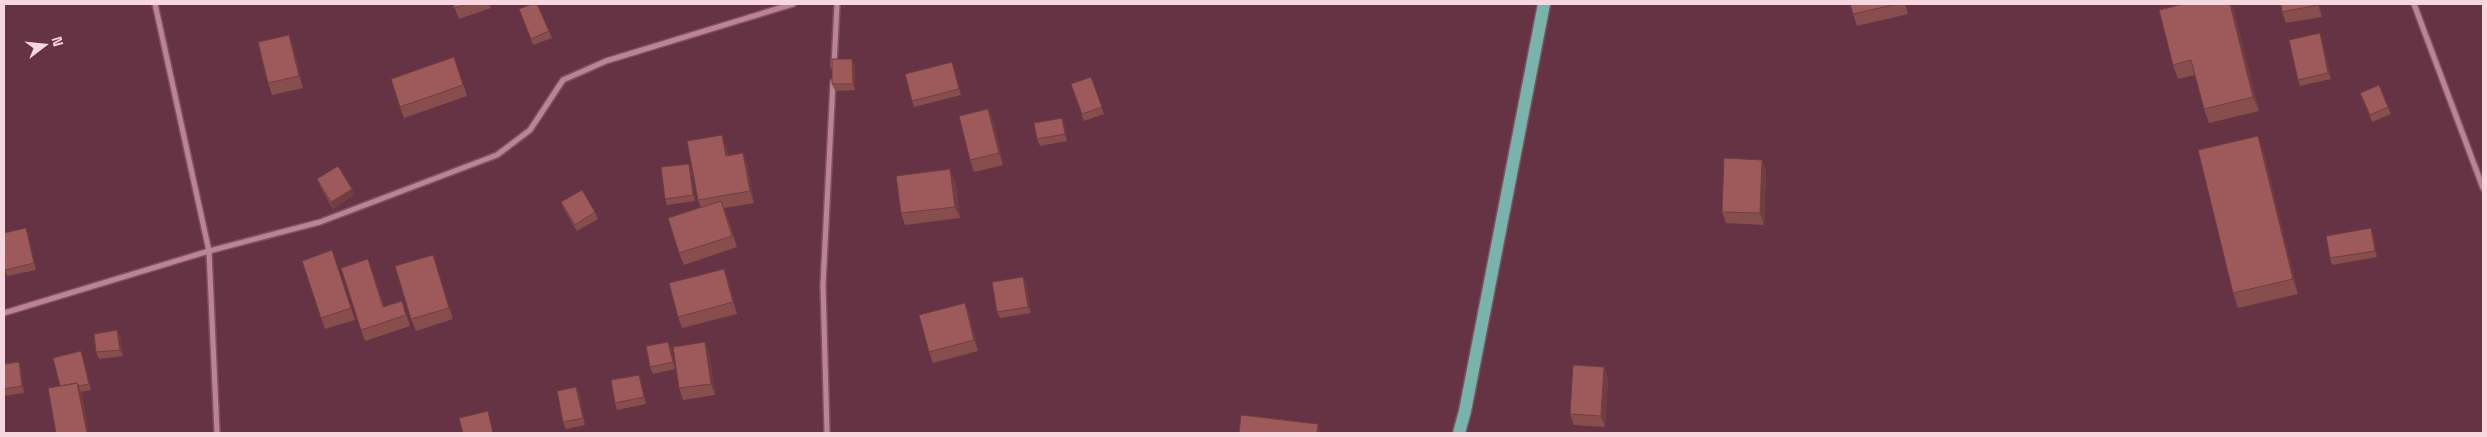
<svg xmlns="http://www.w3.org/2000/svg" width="2487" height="437" viewBox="0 0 2487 437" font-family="'Space Grotesk',sans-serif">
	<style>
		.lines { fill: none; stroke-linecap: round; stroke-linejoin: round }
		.street-casing { stroke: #7c5261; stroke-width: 8 }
		.primary-casing { stroke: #7c5261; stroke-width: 15 }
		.street { stroke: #bd8294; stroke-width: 5 }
		.primary { stroke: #78b3ac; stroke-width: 12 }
		.wall { fill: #884d4d }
		.shaded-wall { fill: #6f3e3f }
		.building { fill: #9e595a; stroke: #6f3e3f }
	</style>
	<rect width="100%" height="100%" fill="#634"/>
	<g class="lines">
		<defs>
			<path id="street" d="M155,4l54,247 8,182
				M2414,4l69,184
				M834,66l3,-62
				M4,313l205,-62 111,-29 177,-67 33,-25 33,-50 43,-19 187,-57
				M827,433l-4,-148 10,-203"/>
			<path id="primary" d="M1459,433l6,-22 79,-407"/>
		</defs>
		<use href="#street" class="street-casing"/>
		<use href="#primary" class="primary-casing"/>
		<use href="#street" class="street"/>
		<use href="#primary" class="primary"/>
	</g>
	<path class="wall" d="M453,4h36l2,4 -32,11z
		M1850,4h55l3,10 -51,12 -4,-12z
		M2319,4l3,13 -36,6 -4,-11z
		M2233,7l26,104 -50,12 -5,-14 -9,-34 -17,4 -5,-14z
		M519,9l30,22 3,7 -19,7z
		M2320,33l2,7 9,39 -31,7 -2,-6z
		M289,35l4,11 10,42 -31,7 -4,-12z
		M454,57l13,39 -63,22 -4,-11z
		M952,62l9,33 -47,12 -2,-6z
		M855,65v25l-20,1 -3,-7z
		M1091,77l13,37 -20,7 -13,-37z
		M2363,99l25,8 3,7 -19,8z
		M988,109l5,11 10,45 -29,7 -4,-12z
		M1064,124l3,17 -27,5 -3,-7z
		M726,146l2,9 19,9 7,39 -30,5 13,39 -53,18 -5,-12 22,-45 -3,-8z
		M2263,150l35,144 -60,14 -5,-15z
		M1762,160l4,11 -2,54 -38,-2 -4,-11z
		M689,164l2,6 4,31 -28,4 -2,-6z
		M317,179l35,10 2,6 -21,14 -13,-23z
		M955,180l5,38 -55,7 -4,-12z
		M561,202l34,10 3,7 -21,12 -13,-22z
		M26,228l2,6 8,36 -29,6 -2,-6z
		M2371,228l2,6 4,23 -45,8 -2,-7z
		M332,250l23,70 -30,9 -23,-68z
		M433,255l20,64 -37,12 -5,-12z
		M724,269l4,11 9,34 -55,14 -4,-11z
		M372,271l12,36 22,6 4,13 -45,15 -4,-11z
		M1023,277l3,6 5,30 -31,5 -3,-6z
		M965,303l4,11 9,37 -45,12 -4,-11z
		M120,337l3,19 -24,3 -3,-7z
		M668,342l3,6 4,21 -22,5 -3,-7z
		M705,342l4,11 6,42 -32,5 -4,-12z
		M83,357l8,33 -10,2 1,2 -22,-8z
		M19,362l2,7 3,24 -20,3v-32z
		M1604,367l4,11 -3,49 -31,-2 -4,-11z
		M639,375l2,6 5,23 -29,6 -2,-7z
		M576,387l3,6 6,32 -19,4 -3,-7z"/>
	<path class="shaded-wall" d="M2230,4h2l1,3 26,104 -6,-14z
		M2317,4h2l3,13 -4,-12z
		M2320,33l2,7 9,39 -3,-6z
		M289,35l4,11 10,42 -4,-12z
		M852,59l3,6v25l-2,-6z
		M988,109l5,11 10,45 -4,-12z
		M1062,118l2,6 3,17 -2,-7z
		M722,135l4,11 4,21 -4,-11z
		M2258,136l5,14 35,144 -5,-15z
		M743,153l4,11 7,39 -4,-12z
		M1762,160l4,11 -2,54 -4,-12z
		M689,164l2,6 4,31 -2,-6z
		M950,169l5,11 5,38 -5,-11z
		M352,189l2,6 -21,14 -2,-7z
		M26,228l2,6 8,36 -2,-7z
		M2371,228l2,6 4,23 -2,-6z
		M433,255l4,11 16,53 -4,-11z
		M724,269l4,11 9,34 -4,-12z
		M1023,277l3,6 5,30 -3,-6z
		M965,303l4,11 9,37 -4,-11z
		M117,330l3,7 3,19 -3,-6z
		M668,342l3,6 4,21 -2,-7z
		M705,342l4,11 6,42 -4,-11z
		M81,351l2,6 8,33 -2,-6z
		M19,362l2,7 3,24 -2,-7z
		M1604,367l4,11 -3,49 -4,-11z
		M639,375l2,6 5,23 -2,-7z
		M77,383l5,11 7,39h-2z
		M576,387l3,6 6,32 -2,-7z
		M1318,424l3,9h-4z"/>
	<path class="building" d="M453,4h14l-13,4z
		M532,4h5l12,27 -18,8 -12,-30z
		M1850,4h47l-44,10z
		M2183,4h47l23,93 -49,12 -13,-49 -18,5 -14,-55z
		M2281,4h36l1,1 -36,7z
		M2320,33l8,40 -30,7 -9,-40z
		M289,35l10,41 -31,7 -10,-41z
		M454,57l9,28 -63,22 -9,-28z
		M832,59h20l1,25h-21z
		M952,62l7,27 -47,12 -7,-27z
		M1091,77l11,30 -20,7 -11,-30z
		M2379,85l9,22 -18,8 -10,-22z
		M988,109l11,44 -29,7 -11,-44z
		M1062,118l3,16 -28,5 -3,-16z
		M722,135l4,21 17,-3 7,38 -52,9 -11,-59z
		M2258,136l35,143 -60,14 -35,-143z
		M1724,158l38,2 -2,53 -38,-1z
		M689,164l4,31 -28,4 -4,-32z
		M338,166l14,23 -21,13 -14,-23z
		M950,169l5,38 -54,6 -5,-37z
		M582,190l13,22 -20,13 -14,-23z
		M721,201l11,35 -53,17 -11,-35z
		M26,228l8,35 -29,7 -1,-4v-33z
		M2371,228l4,23 -45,7 -4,-22z
		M332,250l19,58 -30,10 -19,-57z
		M433,255l16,53 -38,11 -16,-53z
		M368,259l15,48 19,-6 4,14 -45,15 -20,-62z
		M724,269l9,33 -55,15 -9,-34z
		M1023,277l5,30 -31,5 -5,-30z
		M965,303l9,37 -45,12 -10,-37z
		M117,330l3,20 -24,2 -2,-18z
		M668,342l5,20 -23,5 -4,-21z
		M705,342l6,42 -32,4 -6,-41z
		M81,351l8,33 -10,2 -2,-3 -17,3 -7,-28z
		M19,362l3,24 -18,3v-25z
		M1573,365l31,2 -3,49 -31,-2z
		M639,375l5,22 -29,6 -4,-23z
		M77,383l10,50h-31l-8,-45z
		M576,387l7,31 -20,4 -6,-31z
		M488,411l5,22h-30l-4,-15z
		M1241,415l77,9 -1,9h-78z"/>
	<rect width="2487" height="437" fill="none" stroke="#f7d6df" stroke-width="10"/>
	<g transform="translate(45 45) rotate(74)" stroke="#663344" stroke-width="4" paint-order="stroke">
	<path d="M0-4L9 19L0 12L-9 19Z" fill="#f7d6df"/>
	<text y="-8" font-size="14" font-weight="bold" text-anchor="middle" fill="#f7d6df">N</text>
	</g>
</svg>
